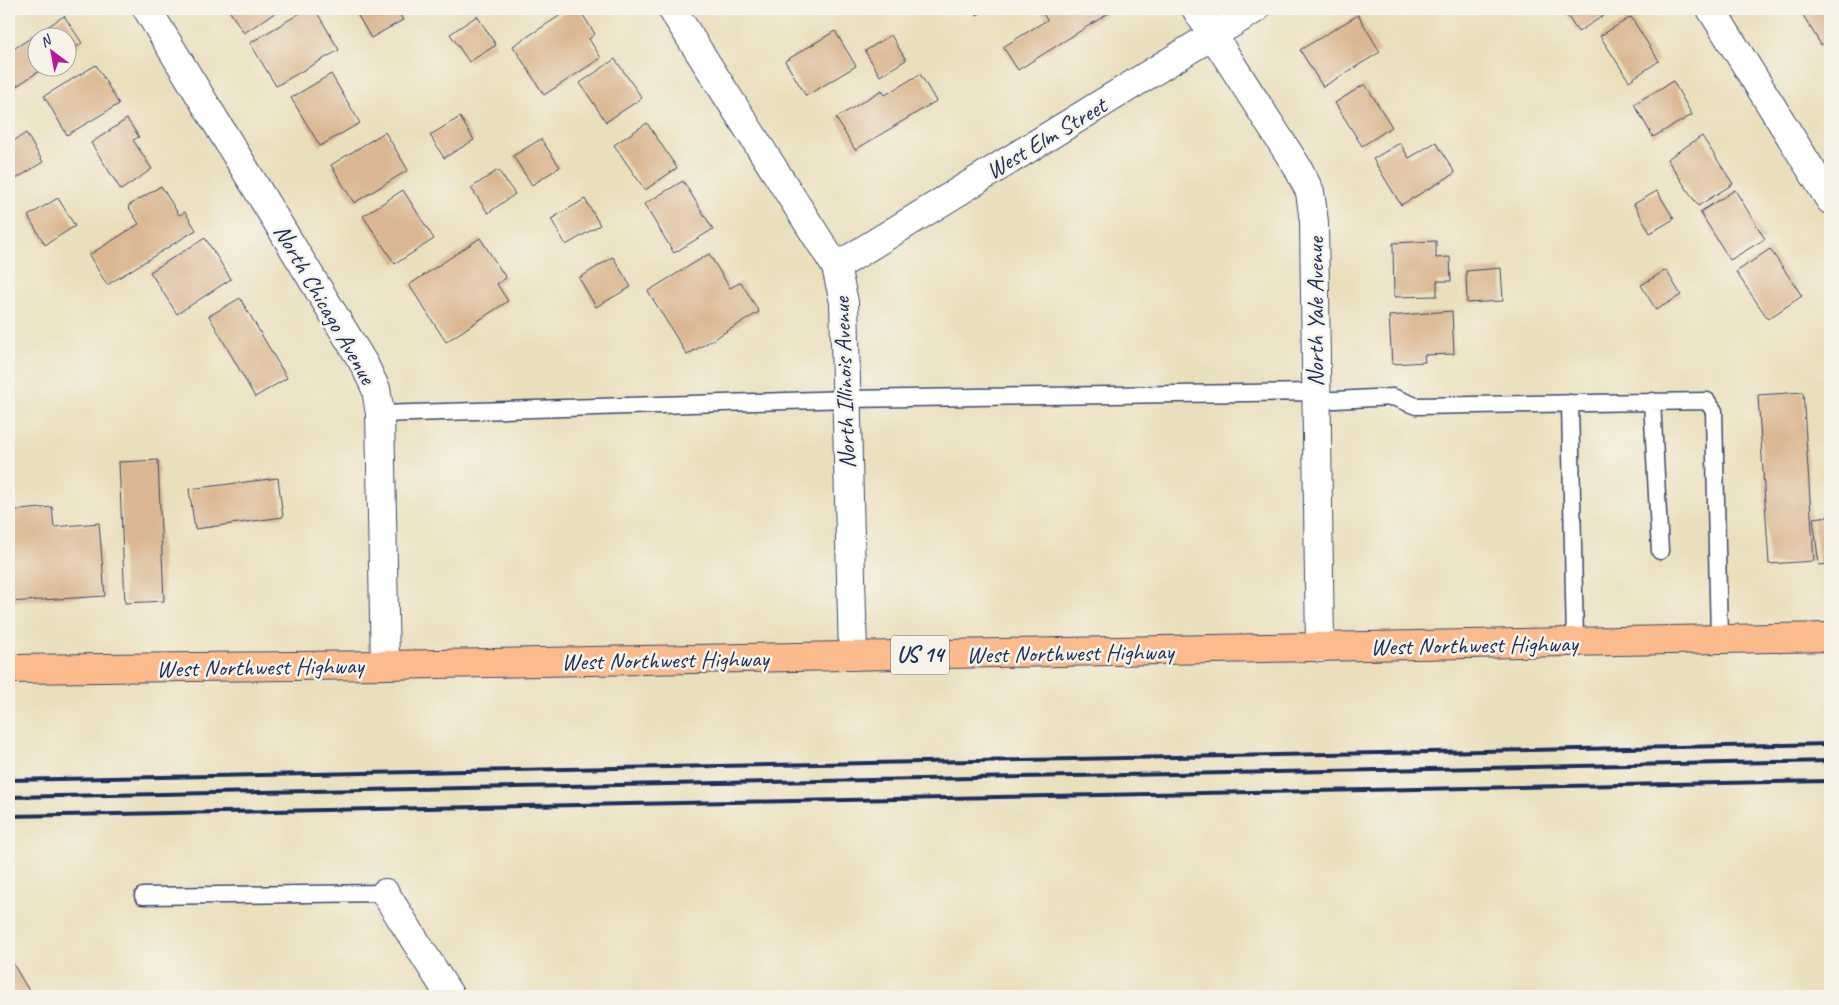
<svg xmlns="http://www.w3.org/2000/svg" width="1839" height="1005" viewBox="0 0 1839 1005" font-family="Caveat,sans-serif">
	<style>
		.building { fill: #dab792 }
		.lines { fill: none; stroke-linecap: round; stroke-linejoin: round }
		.lane-casing { stroke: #3a496c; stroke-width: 19 }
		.street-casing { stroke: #3a496c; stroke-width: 30 }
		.primary-casing { stroke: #3a496c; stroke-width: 30 }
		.lane { stroke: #fff; stroke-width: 16 }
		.street { stroke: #fff; stroke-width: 28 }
		.primary { stroke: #fbbb8c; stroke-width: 28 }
		.rail { stroke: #1b2f5e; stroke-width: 4 }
		.labels { text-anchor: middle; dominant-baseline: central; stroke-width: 5; stroke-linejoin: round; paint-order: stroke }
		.shield { fill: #f7f3e8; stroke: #5d6a87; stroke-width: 1 }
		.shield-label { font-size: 22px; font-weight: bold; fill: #1b2f5e }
		.street-label { font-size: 24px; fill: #1b2f5e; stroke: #f7f3e8 }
	</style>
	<rect width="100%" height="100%" fill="#f7f3e8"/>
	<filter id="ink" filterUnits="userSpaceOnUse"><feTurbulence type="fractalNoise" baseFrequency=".02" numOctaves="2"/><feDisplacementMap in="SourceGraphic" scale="10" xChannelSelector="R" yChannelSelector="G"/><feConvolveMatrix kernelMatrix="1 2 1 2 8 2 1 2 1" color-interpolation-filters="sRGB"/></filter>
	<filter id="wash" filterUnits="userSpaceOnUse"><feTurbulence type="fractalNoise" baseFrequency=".0096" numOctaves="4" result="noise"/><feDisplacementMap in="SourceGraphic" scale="20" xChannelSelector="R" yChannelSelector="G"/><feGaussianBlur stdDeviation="1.12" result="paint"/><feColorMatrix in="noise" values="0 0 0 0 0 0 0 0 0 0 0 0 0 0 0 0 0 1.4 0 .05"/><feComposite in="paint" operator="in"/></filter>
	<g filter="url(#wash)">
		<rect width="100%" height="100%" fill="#eadfbc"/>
		<g id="blocks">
			<path class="building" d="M228,9h53l-37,24z
				M307,9h8l24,41 -63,36 -26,-43z
				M366,9h30l7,11 -32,18 -14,-24z
				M570,9h9l16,25 -6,5 12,19 -57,37 -31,-49z
				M974,9h13l-10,6z
				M1040,9h66l3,4 -91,57 -15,-23 44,-27z
				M1563,9h51l-36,23z
				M1814,9h16v30l-9,6 -18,-30z
				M1358,15l22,37 -57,35 -23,-37z
				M64,16l18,27 -14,9v-14h-30v30h6l-35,23v-39z
				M477,16l19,29 -27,17 -19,-28z
				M1631,17l28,44 -30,20 -29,-45z
				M835,31l21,35 -50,30 -21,-35z
				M891,35l15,25 -26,16 -15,-25z
				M615,59l27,39 -36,24 -26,-39z
				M96,65l23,39 -52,31 -23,-39z
				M331,74l29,49 -40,23 -29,-48z
				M920,74l16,27 -81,49 -19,-32 46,-28 3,5z
				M1673,81l19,34 -39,22 -19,-33z
				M1365,84l27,43 -30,19 -27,-43z
				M460,117l14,23 -30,18 -14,-23z
				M127,119l12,18 -6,3 19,29 -31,21 -30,-47z
				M647,123l30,45 -32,22 -31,-45z
				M385,132l23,38 -54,33 -23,-38z
				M26,133l17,29 -32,20 -2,-5v-33z
				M1702,136l31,48 -35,22 -31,-47z
				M541,139l19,28 -28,18 -19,-29z
				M1436,142l19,31 -54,32 -28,-46 27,-16 9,15z
				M498,170l17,24 -27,19 -17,-25z
				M683,181l30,48 -39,24 -30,-49z
				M161,186l18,29 6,-3 11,18 -89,55 -18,-30 50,-31 -11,-18z
				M403,190l31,49 -39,25 -32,-48z
				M1735,190l30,49 -35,21 -30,-48z
				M1657,191l17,28 -24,14 -16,-29z
				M58,198l17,28 -30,19 -17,-29z
				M585,199l15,26 -34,20 -15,-26z
				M205,238l26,41 -54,35 -27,-42z
				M480,238l26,40 -9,6 11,17 -62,41 -37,-57z
				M1436,241v17l14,-1 1,24h-14v15l-43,1 -1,-54z
				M1770,249l32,47 -34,23 -32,-47z
				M709,254l21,34 11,-6 18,30 -72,43 -39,-64z
				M613,257l18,30 -35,20 -17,-29z
				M1501,268l2,33 -36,2 -1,-32z
				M1666,270l15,25 -25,15 -15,-25z
				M240,298l47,80 -32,19 -46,-81z
				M1452,311l2,43 -30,1 1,7 -33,2 -3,-48z
				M1803,392l11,169 -45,3 -11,-169z
				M158,460l6,141 -39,2 -6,-141z
				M278,478l5,39 -88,12 -6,-40z
				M52,507l2,20 45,-4 6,73 -96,6v-91z
				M1830,516v48l-11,1 -6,-47z
				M9,957l23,39h-23z"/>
		</g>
	</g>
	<g filter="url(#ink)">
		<use href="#blocks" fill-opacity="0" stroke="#3a496c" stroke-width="1"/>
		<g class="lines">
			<defs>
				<path id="lane" d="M1315,401l78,-4 23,9 291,-5 7,10 5,228
					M1652,401l8,150
					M1570,403l5,239
					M380,414l467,-15 468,-7
					M143,896l242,-3"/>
				<path id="street" d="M147,9l217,355 12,25 4,25 5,251
					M672,9l164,258 8,35 9,354
					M1196,9l102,159 12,24 4,30 6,426
					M1711,9l119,191
					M836,267l419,-258
					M385,893l65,103"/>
				<path id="primary" d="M9,669l376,-4 1445,-28"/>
			</defs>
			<use href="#lane" class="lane-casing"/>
			<use href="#street" class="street-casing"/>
			<use href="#primary" class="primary-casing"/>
			<use href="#lane" class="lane"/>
			<use href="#street" class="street"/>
			<use href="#primary" class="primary"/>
			<path class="rail" d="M9,780l1821,-36
				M9,797l1821,-36
				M9,816l1821,-35"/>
		</g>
	</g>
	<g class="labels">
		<rect class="shield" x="891" y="635.5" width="58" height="39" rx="4"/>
		<g class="shield-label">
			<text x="920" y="655">US 14</text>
		</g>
		<g class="street-label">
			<text transform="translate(1046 138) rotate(-31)">West Elm Street</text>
			<text transform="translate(325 304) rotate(60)">North Chicago Avenue</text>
			<text transform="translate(1315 312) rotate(-90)">North Yale Avenue</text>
			<text transform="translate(844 383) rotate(-92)">North Illinois Avenue</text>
			<text transform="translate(1474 645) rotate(-1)">West Northwest Highway</text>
			<text transform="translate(1070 653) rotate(-1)">West Northwest Highway</text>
			<text transform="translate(665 660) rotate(-1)">West Northwest Highway</text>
			<text transform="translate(260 667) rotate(-1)">West Northwest Highway</text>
		</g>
	</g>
	<rect width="1839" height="1005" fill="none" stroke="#f7f3e8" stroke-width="30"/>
	<g transform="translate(52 52) rotate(328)"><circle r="24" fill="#f7f3e8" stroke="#9fa5b1"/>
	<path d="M0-4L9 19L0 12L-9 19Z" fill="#b5179e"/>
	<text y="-8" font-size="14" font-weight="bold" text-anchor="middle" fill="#1b2f5e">N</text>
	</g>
</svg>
